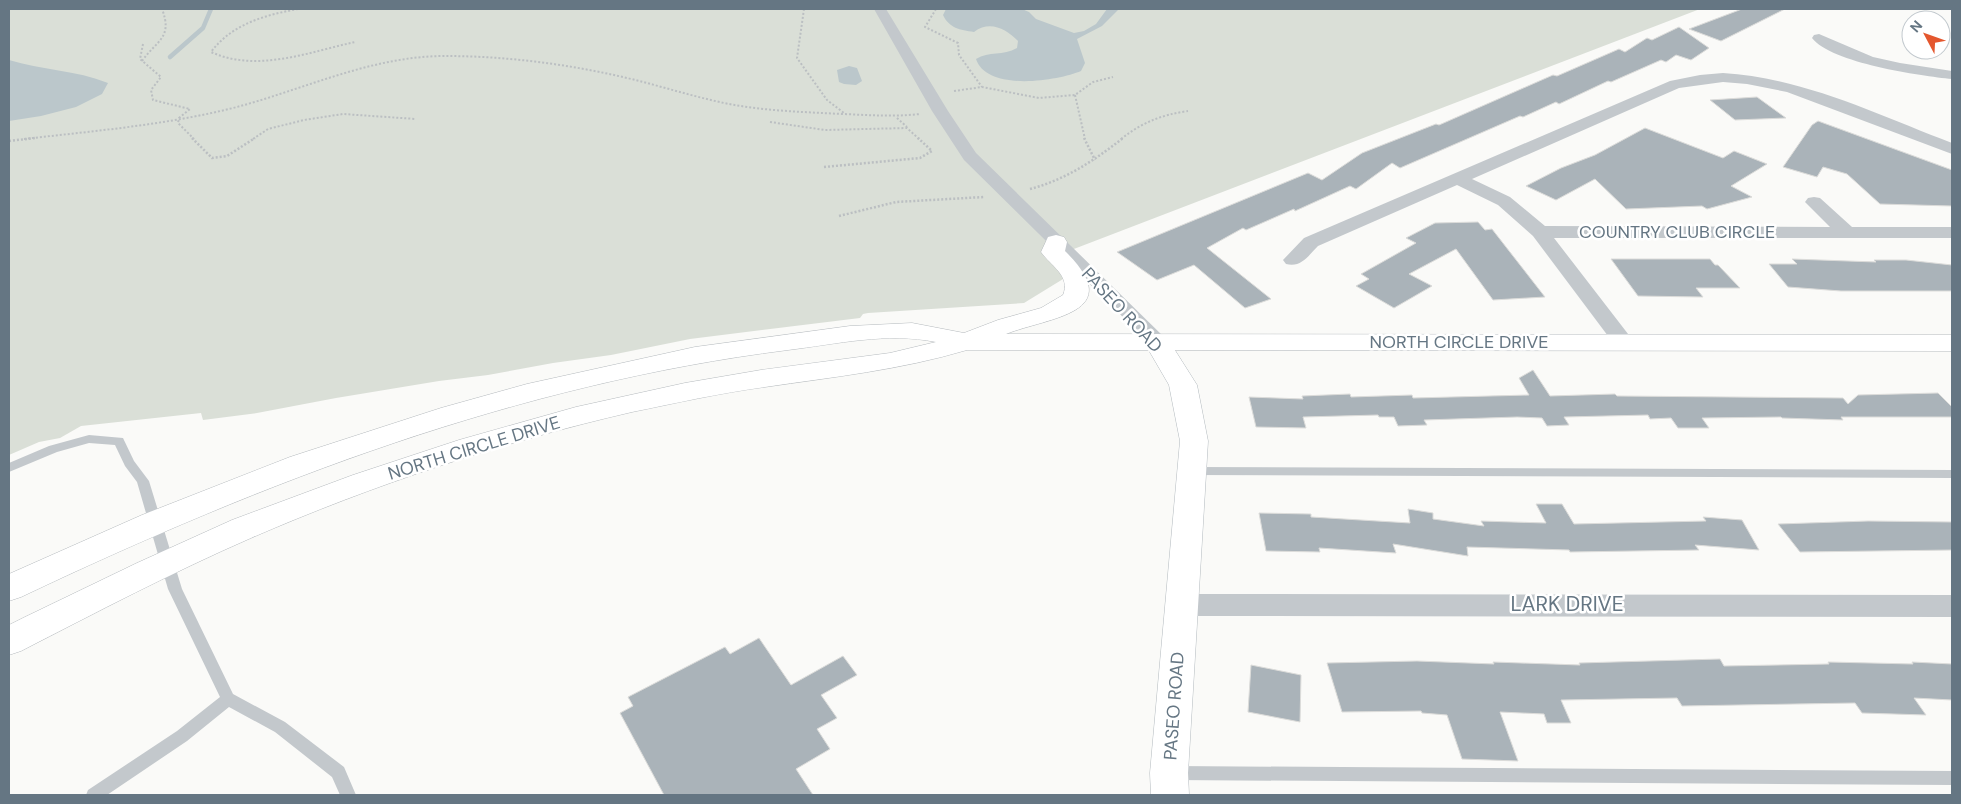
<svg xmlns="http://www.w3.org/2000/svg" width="1961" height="804" viewBox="0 0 1961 804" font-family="'DM Sans',sans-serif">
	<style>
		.green { fill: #dadfd7 }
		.water { fill: #bbc7cb }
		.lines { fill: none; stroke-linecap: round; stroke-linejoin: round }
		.stream { stroke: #bbc7cb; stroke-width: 4.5 }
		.building { fill: #aab3b9; stroke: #dcdcda }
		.secondary-casing { stroke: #b3babf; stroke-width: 1 }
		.primary-casing { stroke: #b5babe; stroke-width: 1 }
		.path-far1 { stroke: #bbbfc2; stroke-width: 2; stroke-dasharray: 2 2; stroke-linecap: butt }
		.path { stroke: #bbbfc2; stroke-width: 2.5; stroke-dasharray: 2 2; stroke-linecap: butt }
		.lane { fill: #c3c8cc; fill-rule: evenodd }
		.street { fill: #c3c8cc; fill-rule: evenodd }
		.secondary { fill: #fff; fill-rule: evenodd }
		.primary { fill: #fff; fill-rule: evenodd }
		.labels { text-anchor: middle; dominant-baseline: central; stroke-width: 5; stroke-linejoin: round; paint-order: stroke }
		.street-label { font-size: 18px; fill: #657683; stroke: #fff }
		.near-street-label { font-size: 21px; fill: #657683; stroke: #fff }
	</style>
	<rect width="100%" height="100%" fill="#fafaf8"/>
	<path class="green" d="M9,9h1691l-647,248 15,19 -44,27 -156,10 -5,1 -3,4 -170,21 -79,16 -58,8 -65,12 -49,6 -103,17 -79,15 -54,7 -2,-7 -120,13 -21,12 -21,4 -30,13z"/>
	<path class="water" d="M946,9h76l7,3 7,7 38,14 10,-2 12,-7 11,-15h12l-17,17 -25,13 8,24 -4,8c-24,10 -94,21 -105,-12 13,-8 27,-3 41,-11l1,-7c-12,-12 -28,-21 -44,-9 -14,-2 -25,-4 -31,-17z
		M9,60c32,10 67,10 99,23l-6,11 -26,13 -35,9 -32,5z
		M849,66l8,2 5,13 -6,4 -12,-1 -5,-2 -2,-12z"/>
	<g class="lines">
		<path class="stream" d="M170,57l33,-29 8,-19"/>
	</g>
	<path class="building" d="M1742,9h43l-64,32 -32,-12z
		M1679,27l30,21 -18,12 -15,-5 -10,7 -5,-2 -50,22 -3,-1 -49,23 -3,-2 -33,15 -3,-1 -120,52 -8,-5 -36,26 -6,-3 -55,25 -1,-2 -48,21 -3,-2 -36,20 64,51 -26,9 -51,-43 -37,15 -40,-28 191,-79 14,7 40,-27 74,-29 3,1 114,-50 4,1 62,-27 6,3 22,-14 5,2z
		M1757,97l29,21 -51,2 -25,-20z
		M1818,121l134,49v36l-72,-2 -33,-30 -24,-7 -6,10 -34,-10 29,-42z
		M1645,128l78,30 11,-7 33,13 -36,22 21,11 -45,12 -5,-3 -76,3 -31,-30 -39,21 -30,-14 35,-18 34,-13z
		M1478,222l7,8 7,-1 53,68 -52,3 -37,-51 -47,25 23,12 -38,22 -38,-22 13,-7 -8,-5 55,-31 -10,-5 29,-15z
		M1611,259h99l5,6h3l22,23h-44l7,9 -65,-1z
		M1792,259l84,3 -2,-2h32l46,5v26h-111l-53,-4 -19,-23h28z
		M1533,370l17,26 65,-2 2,2 226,2 5,6 10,-9 80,-2 14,14v10h-111l2,3 -61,-2 -1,-1 -79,1 7,10h-31l-7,-10 -21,1 -2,-4 -84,2 5,8 -22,1 -5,-8 -25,-1 -93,3 3,5 -29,1 -4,-9h-15l-1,-2 -75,2 3,11 -50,-1 -7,-30 54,2 -1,-3 48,-2 1,3 61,-2 1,3 116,-3 -10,-17z
		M1536,504h26l12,20 132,-3 -3,-4 39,3 17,30 -64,-5 4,5 -129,2 -1,-2 -102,-3 1,9 -75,-12 3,9 -77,-5 1,4 -54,-1 -7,-38 52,1v3l99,6 -2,-14 25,4v6l51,7 -3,-5 65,2z
		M1868,521l84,1v28l-152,2 -22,-28z
		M759,638l32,47 52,-29 14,19 -36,20 16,23 -20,11 13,20 -34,20 17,26h-149l-44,-82 13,-7 -5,-9 97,-50 5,7z
		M1720,659l4,7 105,-2 -1,-2 85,2 -1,-2 40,2v36l-38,-2 12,17 -64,-2 -7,-10 -173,3 -5,-8 -116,2 10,23h-24l-3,-9 -44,-2 18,49 -56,-2 -15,-44 -25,-2 -1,-2 -79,1 -15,-49 90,-2 77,3 -1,-2 87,3 -1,-2z
		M1251,665l50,10 -1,47 -52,-10z"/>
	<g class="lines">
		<defs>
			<path id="secondary" d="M1157,334l9,2 31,49 11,56 -20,332 1,22h-38l-1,-22 30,-332 -11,-56 -25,-43 4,-6z"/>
			<path id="primary" d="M1056,235l8,2 3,5 -2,9c64,63 -16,66 -59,83l946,1v16l-985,-1c-67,20 -134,27 -202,37 -45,6 -89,16 -133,25 -130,30 -259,73 -381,126 -78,34 -154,74 -230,113l-12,4v-30l16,-8 112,-54 95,-43 121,-45 106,-35 117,-33 109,-24 76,-13 129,-17 46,-11c-49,-10 -99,2 -148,8 -270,34 -523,131 -767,247l-12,4v-27l133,-59 148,-58 151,-49 86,-24 168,-37 155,-21 62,-3 52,10 34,-13 43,-12 22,-13c8,-19 -12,-29 -22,-43l7,-15z"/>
		</defs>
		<use href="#secondary" class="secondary-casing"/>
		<use href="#primary" class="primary-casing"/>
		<path class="path-far1" d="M298,9c-33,6 -66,15 -87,43 46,21 98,0 144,-10
			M804,9l-7,49 30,42 17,13
			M936,9l-11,18 33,16 1,12 23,32
			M143,44l-3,15 21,18 -10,13 2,10 37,9 -11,9 -1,5 16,16
			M142,61c15,-21 31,-23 20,-52
			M954,91l28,-4 57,11 36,-3 18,-13 20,-5
			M1075,95l10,44
			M897,118l10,9
			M770,122l55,8 82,-2 12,11
			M24,139c70,-8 141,-14 209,-31 70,-18 138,-52 212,-52 60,0 123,8 182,22 34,8 67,19 102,26 37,7 75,8 113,10 27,1 52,3 78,0
			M253,139l15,-10 36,-9 39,-6 73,5
			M1121,139c22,-17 40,-24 67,-28"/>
		<path class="path" d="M192,138l20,20 15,-2 28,-18
			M1084,138l11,22
			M9,141l26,-3
			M824,167l96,-9 12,-7 -14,-13
			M1030,189c35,-9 65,-29 93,-51
			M839,216l57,-14 88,-5"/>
		<path class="lane" d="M89,435l34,3 11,23 15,20 33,108 51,105 52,28 59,45 12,28h-16l-8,-18 -57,-45 -46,-25 -42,34 -80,54h-21l2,-5 89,-59 43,-34 -52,-108 -31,-107 -12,-16 -10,-21 -26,-2 -32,9 -48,20v-9l40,-17z
			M1193,467l759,3v8l-759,-3 -4,-1 -2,-3 2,-3z
			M1174,766l778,5v14l-778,-5 -6,-2 -2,-5 2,-5z"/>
		<path class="street" d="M874,9h12l62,102 28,42 188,184 4,5 -4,5 -7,1 -7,-1 -31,-34 -155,-153 -32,-49z
			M1819,34l54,23 27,6 52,8v8c-31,-3 -121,-16 -140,-41l2,-3z
			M1723,73c81,5 155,42 229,70v11l-165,-62 -40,-8 -24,-2 -44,6 -207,91 38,18 35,29 285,1 -25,-25 3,-4 6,-1 6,1 32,29h100v11h-398l81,105 -4,5 -7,1 -7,-1 -84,-112 -35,-31 -41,-20 -139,61c-10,10 -17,22 -32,18l-3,-4 21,-22 366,-157 30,-6z
			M1181,594l771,1v22l-771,-1 -10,-3 -4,-8 4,-8z"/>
		<use href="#secondary" class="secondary"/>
		<use href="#primary" class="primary"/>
	</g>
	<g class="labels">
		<g class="street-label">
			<text x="1677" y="232">COUNTRY CLUB CIRCLE</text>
			<text transform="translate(1122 310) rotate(47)">PASEO ROAD</text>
			<text x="1459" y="342">NORTH CIRCLE DRIVE</text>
			<text transform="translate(474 448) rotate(-17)">NORTH CIRCLE DRIVE</text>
			<text transform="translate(1174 706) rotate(-86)">PASEO ROAD</text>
		</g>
		<g class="near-street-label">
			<text x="1567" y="604">LARK DRIVE</text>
		</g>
	</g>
	<rect width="1961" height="804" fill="none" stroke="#657683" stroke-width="20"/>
	<g transform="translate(1926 35) rotate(311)"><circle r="24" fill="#ffffff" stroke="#c1c8cd"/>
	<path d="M0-4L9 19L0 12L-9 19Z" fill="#e4572e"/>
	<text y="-8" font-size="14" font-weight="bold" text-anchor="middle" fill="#657683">N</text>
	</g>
</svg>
